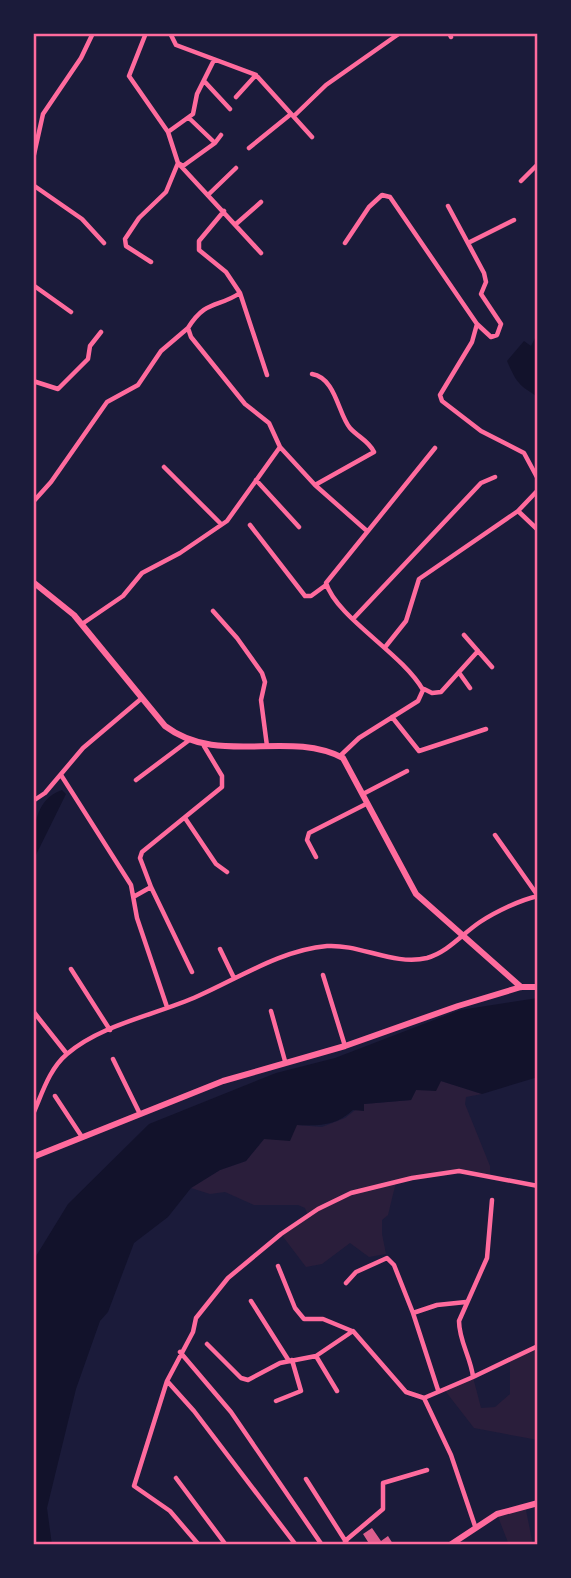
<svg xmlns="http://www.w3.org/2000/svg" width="571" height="1578" viewBox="0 0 571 1578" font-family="'DejaVu Sans',sans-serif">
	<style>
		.green { fill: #2a1e3b }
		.water { fill: #12122b }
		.building { fill: #dd5f8e }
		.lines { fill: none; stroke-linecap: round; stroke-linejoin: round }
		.minor { stroke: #ff6b9d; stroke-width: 4.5 }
		.primary { stroke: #ff6b9d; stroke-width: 6 }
		.neatline { fill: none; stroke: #ff6b9d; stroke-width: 2.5 }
	</style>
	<rect width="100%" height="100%" fill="#1b1b3a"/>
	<path class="green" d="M441,1081l41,13 -16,3 -1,7 25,62v11l-31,-6 -63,11 -8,33 -6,5v14l4,20 -17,3 -19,-14 -28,21 -16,3 -25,-33 27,-18 -3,-8 -7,-3h-44l-29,-13 -15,2 -19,-6 29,-18 26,-9 18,-22 33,-14 25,2 23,-9 18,-14 48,-4 5,-10z
		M538,1346v94l-64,-12 -31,-40 30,-11 8,31 14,-1 15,-13v-32z
		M525,1505l8,40h-24l-12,-31z"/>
	<path class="water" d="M538,332v65c-19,-12 -21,-13 -31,-36l17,-20 7,5z
		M62,790l4,4 -33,67c0,-25 -1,-61 29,-71z
		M538,998v79l-56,17 -41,-13 -5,10 -20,-1 -5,10 -47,4v7l-11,-1c-17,16 -34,16 -56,15l-7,16 -26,-2 -18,22 -26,9 -29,18 -23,29 -34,26 -26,69 -8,9 -24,68 -29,119 5,37h-19v-284l35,-57 81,-80 127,-51 59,-15 125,-48z"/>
	<path class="building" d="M372,1528l9,13 7,-5 5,8 -23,1 -7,-11z"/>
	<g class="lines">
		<path class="minor" d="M146,33l-17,43 39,56 10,31 83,90
			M170,33l6,12 80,30 56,62
			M449,33l2,4
			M205,82l25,27
			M236,97l20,-22
			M295,115l31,-30 74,-52
			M189,118l26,25
			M168,132l25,-18 4,-20 17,-34
			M249,148l42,-34
			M33,159l10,-45 38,-56 12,-25
			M521,181l17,-17
			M33,185l49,34 22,24
			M209,194l27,-26
			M448,206l36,67 2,9 -5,12 20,30 -4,11 -6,2 -14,-13
			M224,211l-25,30v9l27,22 14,21 27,82
			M236,224l25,-22
			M345,243l24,-36 13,-12 8,2 87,127 -5,18 -32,53 2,6 39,30 43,22 14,26
			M468,243l46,-23
			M151,262l-25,-16 -1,-7 14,-21 27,-26 12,-29 5,3 32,-23 6,-8
			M33,285l38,27
			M312,374c24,4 26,40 38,54 8,9 19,13 24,24l-59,33
			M33,381l25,8 30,-30 2,-13 11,-14
			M280,447l35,38 52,46
			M164,467l57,57
			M256,480l43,47
			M33,502l18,-20 56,-80 31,-17 23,-34 27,-23
			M518,511l20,19
			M250,525l55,71h6l15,-11
			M213,611l24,27 25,35 3,9 -4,18 6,46
			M353,619l128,-136 14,-6
			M82,624l41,-28 19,-23 38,-20 47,-32 53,-74 -11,-24 -24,-19 -54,-67 -3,-9c18,-29 30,-20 52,-35
			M464,635l28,32
			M386,646l20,-25 13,-42 99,-68 20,-21
			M460,674l10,14
			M424,689l8,4 9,-1 37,-41
			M392,717l27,34 67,-22
			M340,756l19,-18 59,-37 5,-11c-21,-37 -86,-72 -97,-107l109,-135
			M61,775l70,110 6,33 30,89
			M136,780l52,-39
			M363,794l44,-23
			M33,801l12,-8 38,-45 59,-50
			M185,818l31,46 11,8
			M495,835l43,61
			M316,857l-9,-17 2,-7 57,-29
			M151,887l41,85
			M135,896l16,-9 -11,-29 2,-6 80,-65v-11l-18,-30
			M220,949l14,29
			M71,969l39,61
			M323,975l22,71
			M33,1011l34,43
			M271,1011l14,50
			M113,1059l26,53
			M55,1096l27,41
			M33,1114c9,-20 16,-45 34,-60 35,-30 89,-39 131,-58 41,-18 83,-46 129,-50 33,-2 67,20 100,12 21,-6 35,-24 53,-36 15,-10 40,-22 58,-26
			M278,1266l17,42 9,11h19l29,12
			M346,1283l10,-11 31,-14 7,7 19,48 24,-8 29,-3
			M251,1301l38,60
			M413,1313l25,77
			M207,1344l34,34 7,2 32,-17 36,-7 37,-25 53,61 18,6 27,57 24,71
			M180,1352l51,60 91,133
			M316,1356l21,35
			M473,1377l65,-31
			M168,1382l26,29 102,134
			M424,1398l49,-21c-2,-19 -14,-36 -14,-56l28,-63 5,-58
			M276,1401l25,-10 -9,-31
			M176,1478l50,67
			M306,1479l42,66
			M345,1541l38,-32v-26l44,-13
			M199,1545l-29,-34 -36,-25 33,-105 26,-49 3,-14 32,-40 53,-44 37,-25 33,-16 61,-15 47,-7 79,15"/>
		<path class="primary" d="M33,582l41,33 91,111c54,41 122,3 178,32l73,136 105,93
			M33,1157l190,-76 122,-35 113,-40 63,-19h17
			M450,1545l47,-31 41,-11"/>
	</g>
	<rect width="571" height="1578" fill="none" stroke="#1b1b3a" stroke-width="70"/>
	<rect x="35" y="35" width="501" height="1508" class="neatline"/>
</svg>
